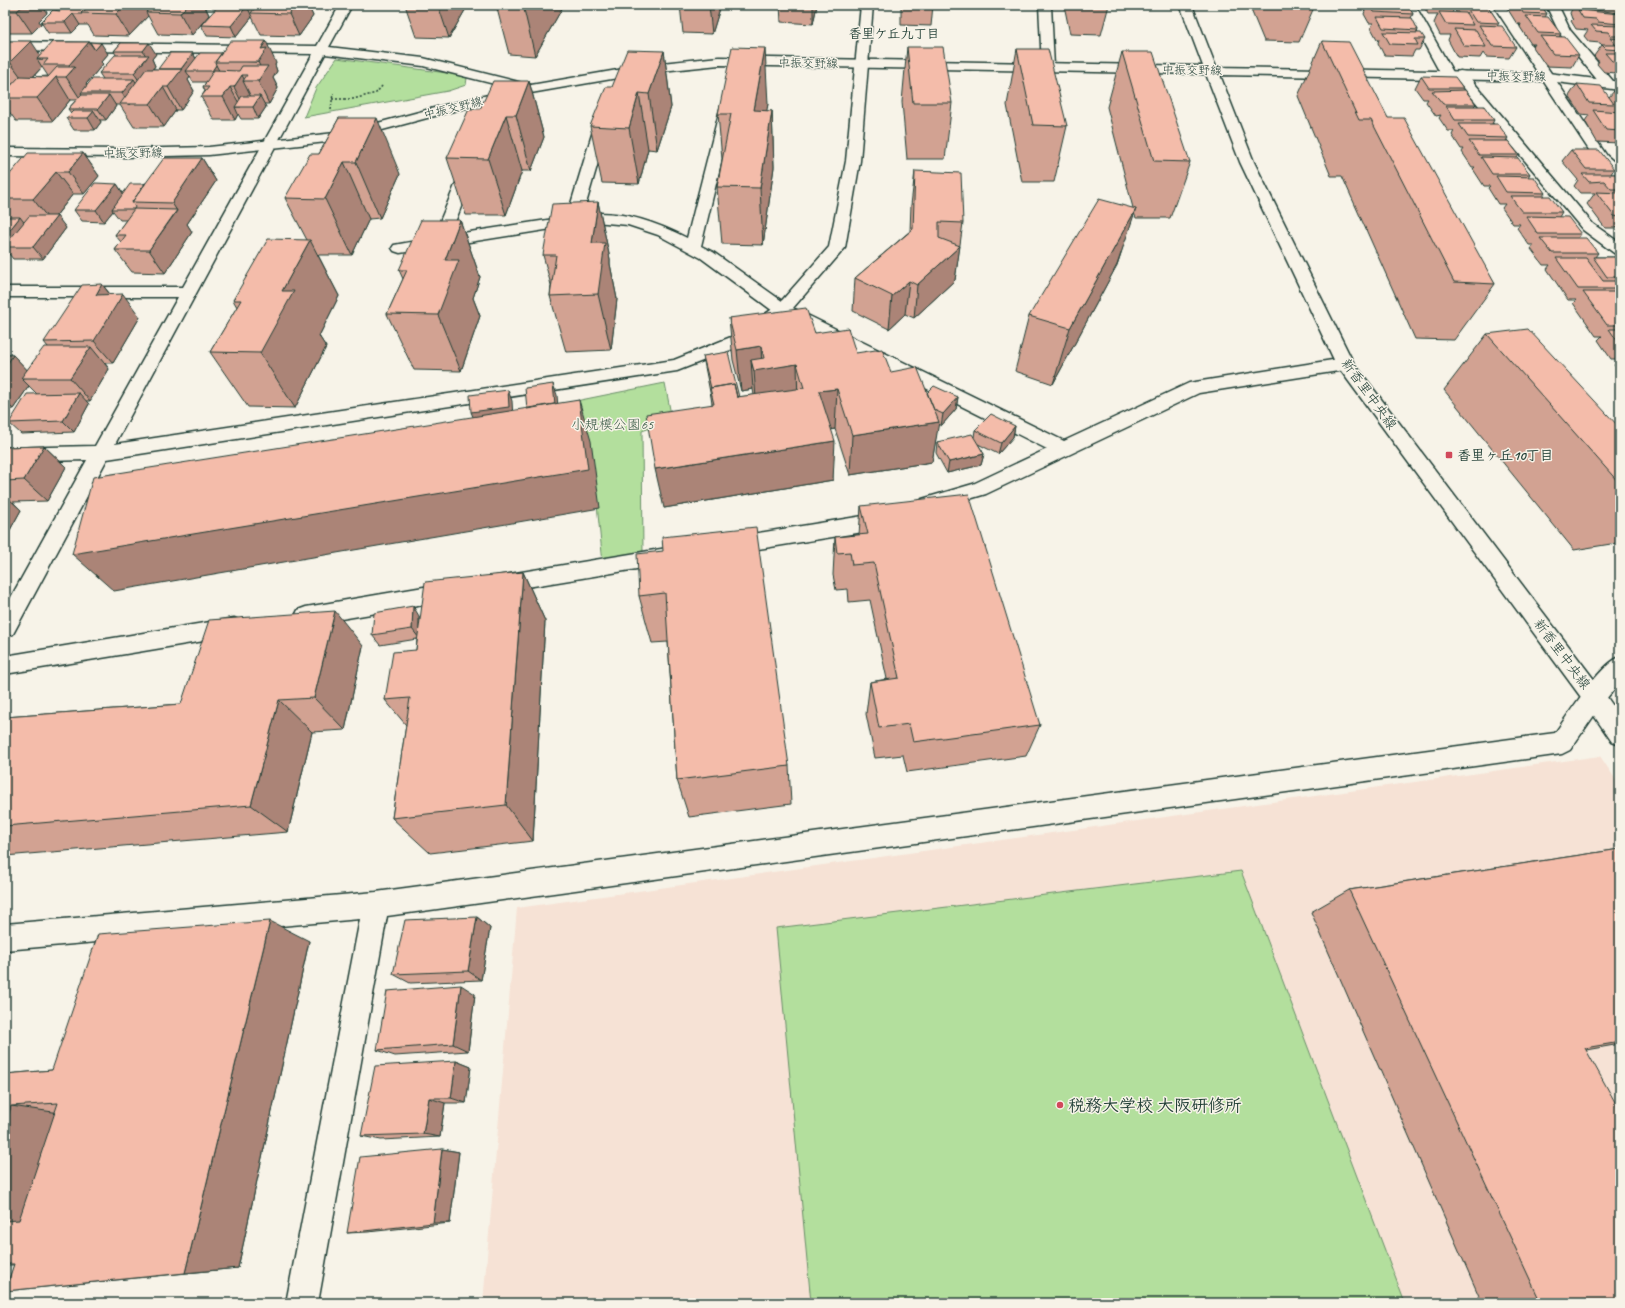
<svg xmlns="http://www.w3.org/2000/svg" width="1625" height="1308" viewBox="0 0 1625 1308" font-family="Caveat,'Klee One',sans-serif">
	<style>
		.built { fill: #f6e2d5 }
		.green { fill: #b3df9d; stroke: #698e68 }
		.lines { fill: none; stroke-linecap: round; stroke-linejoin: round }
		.service-casing { stroke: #1f3d34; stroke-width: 3 }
		.minor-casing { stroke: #1f3d34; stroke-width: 3 }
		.tertiary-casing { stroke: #1f3d34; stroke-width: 3 }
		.path { stroke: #1f3d34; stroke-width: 1.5; stroke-dasharray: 2 2; stroke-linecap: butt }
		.service { fill: #f7f3e8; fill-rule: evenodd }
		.minor { fill: #f7f3e8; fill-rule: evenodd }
		.tertiary { fill: #f7f3e8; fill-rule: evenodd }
		.wall { fill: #d2a292; stroke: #1f3d34; fill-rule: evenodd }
		.shaded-wall { fill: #ab8477; stroke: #1f3d34 }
		.building { fill: #f4bcaa; stroke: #1f3d34 }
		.poi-dot { fill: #d1495b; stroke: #f7f3e8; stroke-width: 1.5 }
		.labels { text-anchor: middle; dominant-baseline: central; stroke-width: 3; stroke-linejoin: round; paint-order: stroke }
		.far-street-label { font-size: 12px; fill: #1f3d34; stroke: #f7f3e8 }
		.far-neighbourhood-label { font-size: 13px; font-weight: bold; fill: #1f3d34; stroke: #f7f3e8 }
		.street-label { font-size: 14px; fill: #1f3d34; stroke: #f7f3e8 }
		.park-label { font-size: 14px; fill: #3d5d49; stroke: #f7f3e8 }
		.poi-label { font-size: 14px; font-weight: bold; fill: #1f3d34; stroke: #f7f3e8; text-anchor: start }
		.near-poi-label { font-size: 17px; font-weight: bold; fill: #1f3d34; stroke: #f7f3e8; text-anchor: start }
	</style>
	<rect width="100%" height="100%" fill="#f7f3e8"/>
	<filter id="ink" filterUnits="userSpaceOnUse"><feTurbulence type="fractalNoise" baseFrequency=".025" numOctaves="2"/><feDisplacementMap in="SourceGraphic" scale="8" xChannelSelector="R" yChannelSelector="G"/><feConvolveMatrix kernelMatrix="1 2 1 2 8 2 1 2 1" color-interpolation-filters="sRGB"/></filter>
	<g filter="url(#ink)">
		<path class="built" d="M1600,756l20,30v517h-1137l34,-395z"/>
		<path class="green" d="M337,58l117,16 13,4 -1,7 -18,6 -144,26 12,-29z
			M665,383l7,37 -30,11 1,126 -40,6 -12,-117 -35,-41z
			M1241,871l164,432h-594l-35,-375z"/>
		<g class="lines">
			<defs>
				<path id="service" d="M1403,5h12l39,69 6,-3 5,1 128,152 27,19v12l-6,-2 -31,-23 -129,-154 -6,3 -5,-1z
					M1546,5h12l12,25 43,51 2,3 -2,3h-10l-43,-53z
					M727,105l5,1 2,3 -33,137 12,6 76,54 2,4 -2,4 -6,1 -6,-1 -76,-56 -43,-23 -30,-10 -33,-3 -195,31 -6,-2 -2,-3 2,-3 39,-7 30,-72 2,-3 5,-1 5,1 2,3 -27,69 117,-18 29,-96 2,-3 5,-1 5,1 2,3 -27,93c36,-5 73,8 104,24l33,-129 2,-3z"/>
				<path id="minor" d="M340,5h12l-23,42 94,11 108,27 2,3 -2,3 -5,1 -103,-26 -98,-12 -210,390 559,-84 57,-23 46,-31 52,-59 17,-86 15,-156h12l-13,156 -15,87 -52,60 271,133 125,-58 156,-25 6,2 3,4 -3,4 -6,2 -146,23 -213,101 -57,17 -7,-2 -3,-5 3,-5 51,-15 74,-35 -263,-132 -41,28 -66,26 -570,88 -94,175 -8,3v-29l82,-148 -82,2v-14l90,-2 83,-149h-173v-10h178l130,-233 -308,-4v-8l312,4z
					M1039,5h12l3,62 -1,3h-10l-1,-3z
					M1493,5h12l102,151 13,11v11l-5,-1 -18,-15z
					M889,508l7,3 3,5 -3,5 -33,11 -135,22 -7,-2 -3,-6 3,-6 7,-2 135,-22z
					M667,548l7,2 3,6 -3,6 -7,2 -170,28 -7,-2 -3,-6 3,-6 7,-2z
					M453,582l7,3 4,6 -4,6 -7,3 -147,25 -8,-3 -3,-6 3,-6 8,-3z
					M234,618l8,3 3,6 -3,6 -8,3 -229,38v-18z
					M1620,657v25l-18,22 -32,46 -8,4 -1175,162 -69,387h-32l74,-384 -355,31v-26l371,-32 1179,-159c14,-19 45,-69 65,-76z"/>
				<path id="tertiary" d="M1180,5h12l24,62 332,6 72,9v8l-72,-9 -328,-6 34,87 99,200 249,328 18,26v29l-8,-3 -26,-38 -250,-340 -96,-202 -34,-88 -487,-9 -67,7 -121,21 -74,17 -112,30 -136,15 -86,2 -118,-1v-8l118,1 86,-2 135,-15 105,-28 82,-19 121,-21 67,-7 484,9z"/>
			</defs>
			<use href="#service" class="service-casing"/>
			<use href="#minor" class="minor-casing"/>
			<use href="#tertiary" class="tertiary-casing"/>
			<path class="path" d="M332,99h21l23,-6 7,-8
				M331,110l2,-17"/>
			<use href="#service" class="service"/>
			<use href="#minor" class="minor"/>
			<use href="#tertiary" class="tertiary"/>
		</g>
		<path class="wall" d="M5,5h47l-5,4h-2l2,4 -8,8 2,3 -9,9h-27z
			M66,5h148l-2,3h-6l3,7 -17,20 -34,-1 -10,-18 -19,20 -35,-1 -6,-10h-8l-8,8h-24l-7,-11 19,-11zM145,7h6l-4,4z
			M227,5h88l-3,5h-2l3,6 -14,20 -38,-1 -9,-18 -16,20 -29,-1 -6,-11z
			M405,5h63l-19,33 -33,-1z
			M496,5h68l-29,51 -26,-2z
			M680,5h41l-9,29 -29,-1z
			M780,5h37l-4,19 -32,-2z
			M901,5h32l-2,21 -30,-1z
			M1064,5h45l-8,30 -31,-1z
			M1249,5h66l-16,37 -35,-1z
			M1362,5h46l5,9 -2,4 7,12 -1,3 8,6 -6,11h-4l-3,6 -28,-1 -6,-12 1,-4h-2l-6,-11 2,-5h-4l-5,-9 1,-3z
			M1423,5h64l12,18 -2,3 19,21 -7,11 -23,-1 -3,-4 -3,5 -23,-1 -9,-17 2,-5h-10l-6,-12 4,-9h-10zM1454,9l2,3h3l-1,1h-6z
			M1505,5h36l6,9 -2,3 16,17 -2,3 20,18 -7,12 -26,-1 -13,-19 2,-3h-4l-11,-17 1,-3h-4l-10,-16 1,-1h-2z
			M1562,5h58v72h-2l-3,-4 -11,-1 -7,-8 2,-3h-1l-4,-5 8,-11 -2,-2 -11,-1 -5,-6 4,-6 -12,-1 -5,-8 2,-2h-1l-2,-6 3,-6 -10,-1z
			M5,41l35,14 50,-13 18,12 -7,8 2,2 -17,20 1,2 16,-7 -4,-6 17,-18 -2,-4 7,-8 35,11 -4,5 3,7 -2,3h5l35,-16 3,6 80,4 -1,2 2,6 -4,7 5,10 -9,16h-5l2,3 -8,12h-17l-3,-5 -3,6h-21l-13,-23 4,-6 -2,-4 3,-5h-13l-3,-5 -2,3 6,11 -13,19h-5l-12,17h-30l-14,-22h-5l1,1 -10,14h-6l1,2 -6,8h-21l-8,-12 5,-5 -3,-4 8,-9h-6l-17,21h-37l-11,-15v-14l8,-8h-8zM42,67l6,9 -15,1z
			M1322,41l66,77 107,166 -41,56 -39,-1 -73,-163h-11l-33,-80z
			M907,47l45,56 -7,56h-38l-5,-57z
			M1017,49l50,77 -13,56h-32l-15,-77z
			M664,51l7,56 -14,43 -9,-1 -9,35 -37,-1 -12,-57 22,-39z
			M1122,52l68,110 -20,56h-34l-2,-5 -17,52 -64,119 -38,-13 14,-55 104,-108 -26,-101z
			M1421,76l42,12 -1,3 14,13 -2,2 20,14 -2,4 16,14 -2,3 13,14 -2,3 13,16 -2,3 17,16 -2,3 19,16 -3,5 22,17 -3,4 20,15 -3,4h25v102h-9l-13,-19 4,-4h-6l-23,-33 3,-3h-8l-21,-31 3,-4h-7l-12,-16 3,-4h-5l-12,-17 3,-4h-7l-11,-16 3,-4h-7l-10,-16 2,-2h-6l-11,-17 2,-2h-3l-10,-15 2,-3h-3l-9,-14 2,-4h-6l-9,-13 2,-3 -5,1 -10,-14 2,-3h-5l-8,-11z
			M529,81l15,56 -13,34h-9l-16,44h-40l-19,-57 33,-49z
			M1577,84l32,13 5,-6 6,1v51l-23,-1 -12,-21 4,-6 -8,-1 -12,-18z
			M768,104l-2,7h6l2,56 -11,78 -41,-1 -5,-57 5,-28 -4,-45z
			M339,118l61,56 -20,44 -11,1 -17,36h-34l21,41 -20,40 7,11 -31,61 -47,-1 -38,-55 27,-45 -4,-7 74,-60 -22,-42 34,-44z
			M1571,150l43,19 -3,5h9v54h-15l-18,-24 8,-11h-15l-6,-7 4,-6 -16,-19z
			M83,153l16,23 -15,18h-11l-17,22 10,12 -23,31h-30l-4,-5 -4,5v-85l2,3z
			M202,158l14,23 -29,43 5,8 -27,41 -33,-1 -17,-22 6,-8 -6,-7 11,-15h-6l-7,-9 -9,11 -22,-1 -8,-11 43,-26 6,9z
			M915,171l48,52 -8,57 -41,38 -9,-4 -16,15 -36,-18 2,-33 55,-47 1,-26z
			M598,202l12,57v5l7,35 -6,51 -45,2 -16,-56 1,-11 -8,-30z
			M460,220l20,57 -7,21 7,18 -19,55 -47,-1 -27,-56 16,-35 -4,-9z
			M102,284l8,10 30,23 -27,46h-8l4,6 -19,32h-4l3,3 -15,28 -53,2 -12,-11 28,-29 -8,-8 -16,23 -8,1v-55h8l14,15 21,-23 -4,-5z
			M729,318l86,15 41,20 71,40 31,4 -2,12 -15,17 -3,-2 -6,38 -82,13 -15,-46 -4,1 2,50 -169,28 48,-104 -1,-7 -6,-30 -2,-11 36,41 15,-2 -1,-6 -12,2 -8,-31z
			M1487,334l133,94v112l-3,3 -43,7 -130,-160z
			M1620,359v13l-6,-7z
			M1015,426l-2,11 -15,17 -20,-10 6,10 -3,11 -34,8 -11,-20 1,-11 37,-5 1,-7z
			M44,446l22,21 -19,34 -34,1 8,8 -16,29v-92z
			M861,506l179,219 -14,31 -119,16 -4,-17 -28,3 -9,-44 4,-32 17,-3 -17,-79 -21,2 -1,-13 -12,1 -3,-15 2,-38 24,-2z
			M663,551l126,215 2,38 -102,13 -12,-37 -9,-138 -16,1 -13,-47z
			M523,572l22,49 -12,220 -103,12 -38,-35 14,-93 -21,-25 31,-50 1,-11 -37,6 -8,-10 47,-19v11z
			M363,646l-18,84 -33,2 -24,100 -283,24v-139l176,-13z
			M1620,849v195l-34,6 34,253h-138l-171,-391 38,-22z
			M477,917l13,11 -9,52 -71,3 -17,-9z
			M309,941l-71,327 -233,23 9,-26h-9v-191l47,-4z
			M475,994l-7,57 -73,5 -18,-6z
			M456,1061l15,6 -5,36h-21l-5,34 -59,3 -20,-4z
			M442,1149l17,3 -9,71 -82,9 -21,1z
			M145,1300v3h-28z"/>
		<path class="shaded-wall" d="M23,5h19l5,8 -8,8 2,3 -9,9 -15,-22z
			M45,5h7l-5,4z
			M125,5h19l4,7h-2l2,4 -19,20 -13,-22z
			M188,5h16l5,10 -17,20 -12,-22z
			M210,5h4l-2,3z
			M296,5h12l5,11 -14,20 -10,-22z
			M310,5h5l-3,5z
			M438,5h30l-19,33z
			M523,5h41l-29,51z
			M709,5h12l-9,29z
			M813,5h4l-4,19z
			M247,6l5,11 -16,20 -5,-11z
			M73,14l7,11 -8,8 -7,-11z
			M31,41l12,18h-6l5,8 -16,17 -16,-22z
			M266,41l10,22 -1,2 2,6 -4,7 5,10 -9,16 -11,-23 5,-8 -5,-11 3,-13z
			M89,42l6,8 6,-7 7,11 -7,8 2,2 -17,20 3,6 -8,3 2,4 -2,3 -15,-23 6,-6 -3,-6z
			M149,43l7,11 -4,5 3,7 -14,18 -7,-11 13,-15 -4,-7z
			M765,48l3,56 -11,62 -3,-56z
			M664,51l7,56 -14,43 -8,-56z
			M193,53l6,12 -13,6 4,6 -2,3 6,11 -13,19 -13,-23z
			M216,65l6,11 -4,6 -6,-11z
			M242,75l3,6h-2l9,18 -8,8 -10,-20z
			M56,77l14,23 -17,21 -16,-23z
			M134,79l7,12 -12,14 -7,-12z
			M529,81l15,56 -13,34 -15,-56z
			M163,87l13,23 -12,17 -14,-23z
			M230,87l11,20h-6l3,7 -3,6 -12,-23z
			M639,93l9,56 -9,35 -10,-56z
			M109,95l7,11 -10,14 -8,-11z
			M260,96l6,11 -8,12 -5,-12z
			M94,111l7,11 -6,8 -7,-12z
			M772,111l2,56 -11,78 -3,-57z
			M506,115l16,56 -16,44 -18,-56z
			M377,118l23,56 -20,44 -24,-56z
			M83,153l16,23 -15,18 -16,-22z
			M202,158l14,23 -29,43 5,8 -27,41 -16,-23 28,-39 -5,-8z
			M344,162l25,57 -17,36 -27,-56z
			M56,172l17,22 -22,28 -18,-23z
			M5,174l5,6 -5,11z
			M117,184l7,11 -12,14 1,2 -9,11 -8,-12z
			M598,202l12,57v5l7,35 -6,51 -13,-56 -6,-51z
			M1136,209l-19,56 -64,119 17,-56z
			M57,216l9,12 -23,31 -10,-12z
			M20,217l9,12 -24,18v-11z
			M460,220l20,57 -7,21 7,18 -19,55 -23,-56 7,-55z
			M310,240l29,56 -20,40 7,11 -31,61 -35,-55 22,-62z
			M960,246l-5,34 -41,38 3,-33z
			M5,249l4,5 -4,5z
			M909,281l-4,33 -16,15 3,-33z
			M102,284l15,20 6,-10 17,23 -27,46 -19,-22 2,-46z
			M5,298l5,6 -5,7z
			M761,346l1,23 35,-5 1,41 -41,7 -3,-41 -3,-11 2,29 -12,2 -4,-41z
			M91,347l18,22 -19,32 -20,-23z
			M13,355l21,22 -13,1 8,8 -16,23 -8,-8v-34z
			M553,384l4,11 2,26 -28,4z
			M837,389l-2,40 -16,3v-41z
			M508,390l4,11 1,17 -37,6 -5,-12z
			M79,393l10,11 -15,28 -11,-11z
			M958,397l-2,12 -15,17 2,-12z
			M579,400l12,41 9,67 -486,83 -42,-37z
			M939,422l-7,40 -82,13 2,-40z
			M1015,426l-2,11 -15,17 3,-11z
			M835,441l-2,39 -169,28 -9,-39z
			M44,446l22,21 -19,34 -23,-21z
			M984,454l-3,11 -34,8 2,-11z
			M9,499l12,11 -16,29v-32z
			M523,572l22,49 -12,220 -27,-36z
			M413,606l6,10v22l-7,-9z
			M335,611l28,35 -18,84 -31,-32z
			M279,700l33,32 -24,100 -37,-27z
			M477,917l13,11 -9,52 -13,-9z
			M270,921l39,20 -71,327 -53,5z
			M461,985l14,9 -7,57 -15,-7z
			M456,1061l15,6 -5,36 -15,-5z
			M429,1098l16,5 -5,34 -17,-3z
			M11,1106l63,9 -69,146v-136z
			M442,1149l17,3 -9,71h-17z
			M145,1300v3h-25z"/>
		<path class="building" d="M5,5h19l-7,6h-12z
			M66,5h24l-9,8 1,1h-9l-8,8h-24l12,-12 7,1z
			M90,5h35l-9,9 -35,-1z
			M153,5h35l-8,8 -34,-1z
			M219,5l28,1 -16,20 -30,-1z
			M257,5h39l-7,9 -38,-1z
			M1371,5h37l5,9 -39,-2z
			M1465,5h22l12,18 -23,-1z
			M1519,5h22l6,9 -24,-1z
			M1578,5h40l2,5v3l-41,-5z
			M1578,10l42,4v10l-22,-2 -2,-3 -13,-1z
			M1439,12l27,1 7,12 -27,-1z
			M1526,16l22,1 13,17 -23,-1z
			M1377,17l35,1 6,12 -35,-2z
			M1479,25l23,1 14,21 -24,-1z
			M1591,25l29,1v10h-9l-3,-4 -12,-1z
			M1454,29l22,1 10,17 -22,-1z
			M1383,32l38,1 4,6h-10l3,6 -28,-1z
			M1540,36l25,1 14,18 -26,-1z
			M1610,38l10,1v11l-14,-1 -4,-4h14z
			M5,41h26l-21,21h-5z
			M230,41h36l-5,8 6,-1 -9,14h-43z
			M1322,41l27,1 39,76h16l91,166 -41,-2 -83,-162h-12z
			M52,42h37l-20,23h-26l5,-6h-11z
			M90,42l11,1 -6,7z
			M121,43h28l-6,8h-29z
			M732,47l33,1 -11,62 18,1 -12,77 -43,-1 14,-73h-13z
			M907,47h36l9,56h-39z
			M1017,49h31l19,77 -34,-1z
			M627,50l37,1 -15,43 -10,-1 -10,35 -39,-2 16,-39h6z
			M1122,52h31l37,110 -36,-1z
			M170,53h23l-12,16h-23z
			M200,53h22l-7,9 1,3 -4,6h-26z
			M1605,53h15v8h-8z
			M115,55h34l-15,18h-35z
			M242,66h26l-10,15h-15l4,-6h-5l-8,12h-4l-7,10h-22l8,-10h-6l11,-17 25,1z
			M57,67h18l-9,10h-10l-19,21h-32v-6l15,-16 28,1z
			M146,69h36l-14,18h-5l-13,17h-30z
			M1421,76l34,1 8,11h-34z
			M92,79h42l-12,14h-41z
			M493,81h36l-13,34h-10l-18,44 -41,-1 22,-49h11z
			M1577,84l24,2 13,18 -25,-1z
			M1465,90l11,14h-33l-11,-13z
			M1614,91l6,1v14z
			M81,95h28l-11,14h-30z
			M242,96h18l-7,11h-18z
			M1446,106h38l10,14h-39z
			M1593,110l27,2v19l-14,-1z
			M73,111h21l-6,7h-22z
			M339,118h38l-21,44h-12l-19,37 -40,-1 25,-44h9z
			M1459,124h39l10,14 -40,-1z
			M1469,141h39l11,14h-40z
			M1571,150h28l15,19h-28z
			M28,153h55l-15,19h-12l-23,27h-28v-19z
			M1481,157l37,1 12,16h-38z
			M164,158h38l-30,45 -40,-1z
			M915,171l46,2 2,50 -24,-1v16l21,8 -43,39 -8,-4 -17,15 -37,-18 58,-49z
			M1582,174h38v15h-9l-7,-8 -15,1z
			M1496,176l38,1 11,16 -39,-1z
			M95,183l22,1 -21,26h-22z
			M130,184h15l-13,18 3,5 -1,2h-22z
			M1596,192l24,1v24l-6,-1z
			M1510,196h40l12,16h-40z
			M1099,199l37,10 -66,119 -41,-12z
			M598,202l-6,41h13l-7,51 -48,2 6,-41h-13l9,-51z
			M134,209l43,1 -28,40h-34l11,-15h-11z
			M29,216h28l-24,31h-28v-2z
			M1526,216l42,1 13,17h-43z
			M5,217h15l-15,19z
			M421,220h39l-15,40h14l-21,55 -51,-1 20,-44h-8z
			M1540,238h46l12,15h-46z
			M268,239l42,1 -28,51h12l-34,62 -50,-1 31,-52h-8z
			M1593,257h27v20h-13z
			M1556,258h30l17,23h15l2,3v5h-42z
			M102,284l-6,11 27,-1 -29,47 -50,1 38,-57z
			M1583,292h37v6h-2l2,2v25h-13z
			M806,308l9,25 33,-5 8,25 26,-4 9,23 26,-5 22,55 -87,13 -15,-46 -18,2 16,50 -180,28 -9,-55 68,-10 -4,-16 24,-4 3,13 67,-9 -7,-24 -43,7 -3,-11 13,-2 -3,-12 -24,4 -8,-32z
			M1528,329l92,99v56l-133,-150z
			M1609,329h11v16z
			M44,347h47l-21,31h-49z
			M728,352l11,45h-2l-3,-13 -23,4 -8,-32z
			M5,355h8l-8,12z
			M553,384l2,20 -28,5 -2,-21z
			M934,386l24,11 -15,17 -9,-4 -7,-17z
			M508,390l1,17 -38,5 -1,-17z
			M79,393l-16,28 -54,2 18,-29z
			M579,400l9,69 -516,85 21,-77z
			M991,414l24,12 -14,17 -26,-13z
			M972,434l12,20 -35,8 -12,-20z
			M44,446l-20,34 -19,1v-34z
			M969,494l71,231 -127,17 -4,-18 -30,4 -9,-46 29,-4 -25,-115 -22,2 -2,-13 -13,1 -2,-16 33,-3 -7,-28z
			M5,499h4l-4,8z
			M756,527l33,239 -112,14 -12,-187 -26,3 -2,-42 26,-3 -1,-14z
			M523,572l-17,233 -114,13 18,-120 -25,2 8,-48 23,-2 9,-68z
			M413,606l-1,23 -40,6 2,-22z
			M335,611l-21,87 -35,2 -28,105 -246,21v-109l176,-13 28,-84z
			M1620,849v193l-35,6 35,63v192h-79l-192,-413z
			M477,917l-9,54 -75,3 12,-54z
			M270,921l-85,352 -180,18 9,-27h-9v-43l14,-1 39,-117 -47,3 -6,19v-51l47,-4 46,-136z
			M461,985l-8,59 -76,6 10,-59z
			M456,1061l-5,37h-22l-6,36 -62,2 14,-70z
			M442,1149l-9,74 -86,10 13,-76z"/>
	</g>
	<g class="poi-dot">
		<rect x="1445" y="451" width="8" height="8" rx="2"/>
		<circle cx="1060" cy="1105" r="4"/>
	</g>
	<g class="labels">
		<g class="far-street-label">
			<text transform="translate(808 63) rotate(1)">中振交野線</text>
			<text transform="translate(1192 70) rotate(1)">中振交野線</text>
			<text transform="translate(1516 76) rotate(1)">中振交野線</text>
			<text transform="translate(453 108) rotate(-14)">中振交野線</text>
			<text transform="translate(133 153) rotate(-1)">中振交野線</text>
		</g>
		<g class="far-neighbourhood-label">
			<text x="894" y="34">香里ケ丘九丁目</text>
		</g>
		<g class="street-label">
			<text transform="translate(1369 394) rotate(54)">新香里中央線</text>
			<text transform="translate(1562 654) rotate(53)">新香里中央線</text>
		</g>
		<g class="park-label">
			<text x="612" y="424">小規模公園65</text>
		</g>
		<g class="poi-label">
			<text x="1457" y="455">香里ヶ丘10丁目</text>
		</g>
		<g class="near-poi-label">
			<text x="1068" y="1105">税務大学校 大阪研修所</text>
		</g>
	</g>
	<rect width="1625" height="1308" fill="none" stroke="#f7f3e8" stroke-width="20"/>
	<rect x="10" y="10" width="1605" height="1288" fill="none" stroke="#1f3d34" stroke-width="1.5" filter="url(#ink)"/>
</svg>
